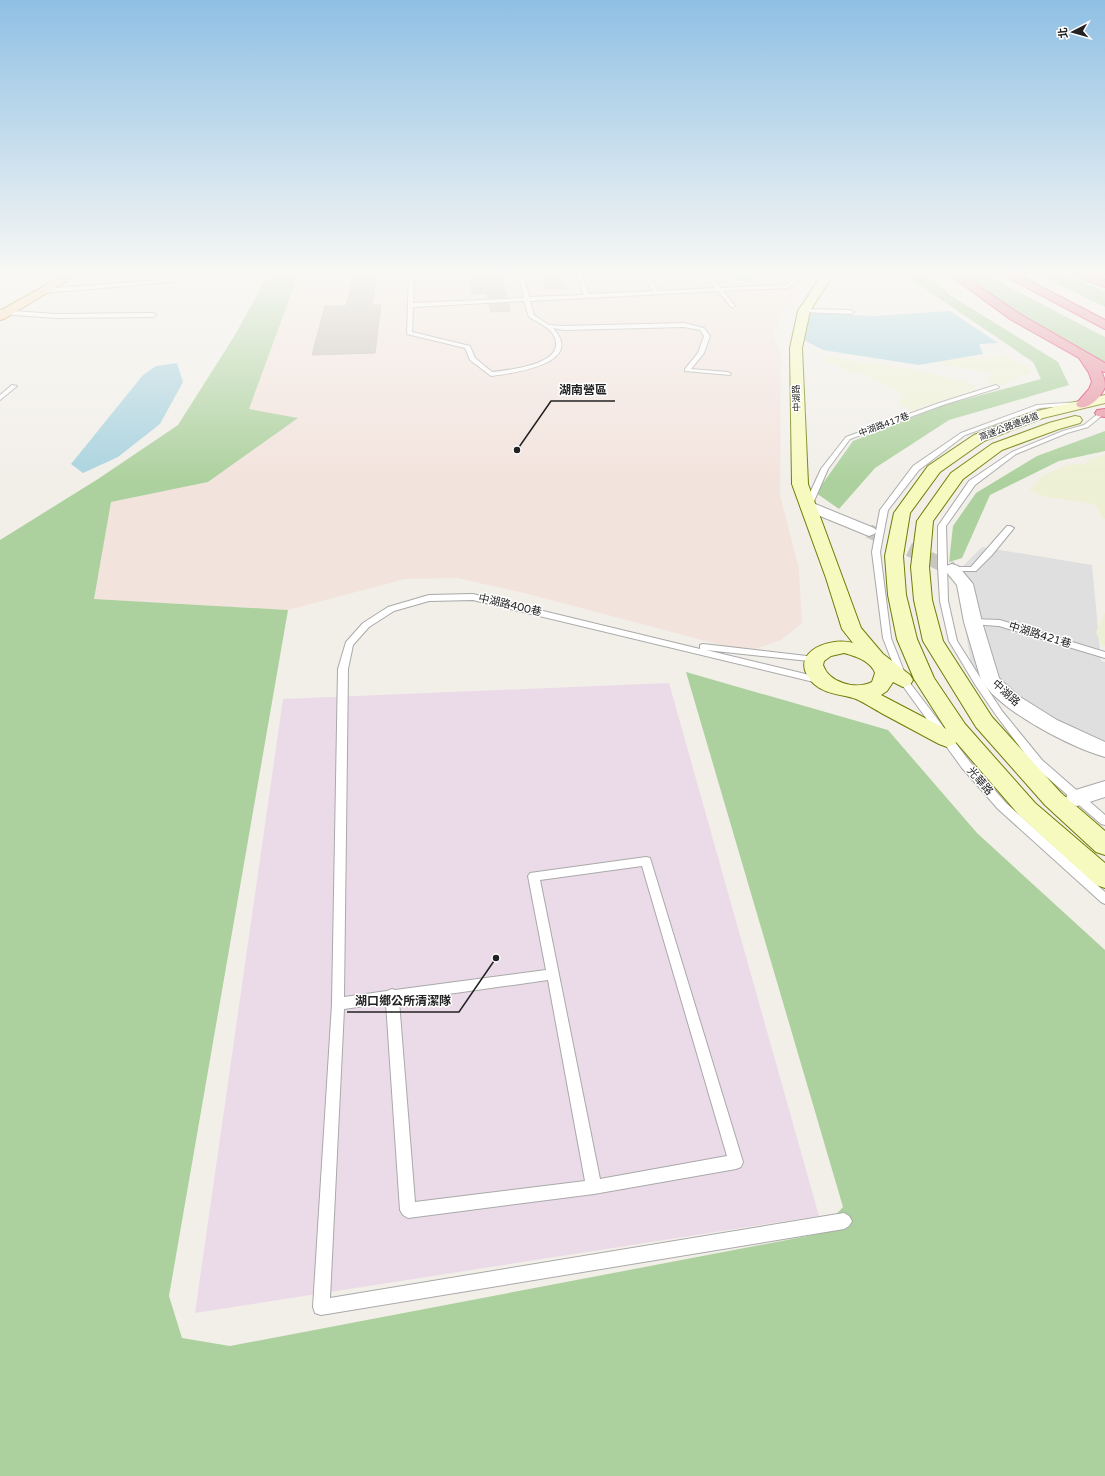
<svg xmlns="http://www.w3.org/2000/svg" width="1105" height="1476" viewBox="0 0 1105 1476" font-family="'Varela Round','Noto Sans TC',sans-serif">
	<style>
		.residential { fill: #e0dfdf }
		.industrial { fill: #ebdbe8 }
		.military { fill: #f3e3dd }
		.farmland { fill: #eef0d5 }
		.forest { fill: #add19e }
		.pitch { fill: #88e0be }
		.water { fill: #aad3df }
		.building { fill: #c7bfb8; stroke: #c4b6ab }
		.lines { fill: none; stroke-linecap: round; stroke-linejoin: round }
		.street-tunnel { stroke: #c8c6c1; stroke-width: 14; stroke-dasharray: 14 8; stroke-linecap: butt }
		.lane-casing { stroke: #a9a9a9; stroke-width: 2 }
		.street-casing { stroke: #a9a9a9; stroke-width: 2 }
		.secondary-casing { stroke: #707d05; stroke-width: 2 }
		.primary-casing { stroke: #a06b00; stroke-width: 2 }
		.highway-casing { stroke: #dc2a67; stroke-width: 2 }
		.lane { fill: #fff; fill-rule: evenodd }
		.street { fill: #fff; fill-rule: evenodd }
		.secondary { fill: #f7fabf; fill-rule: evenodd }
		.primary { fill: #fcd6a4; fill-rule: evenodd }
		.highway { fill: #e892a2; fill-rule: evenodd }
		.labels { text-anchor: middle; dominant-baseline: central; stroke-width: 3; stroke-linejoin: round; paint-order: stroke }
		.far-street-label { font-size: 9px; fill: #222; stroke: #fff }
		.street-label { font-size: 11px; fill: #222; stroke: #fff }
		.leader { fill: none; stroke: #222; stroke-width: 1.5 }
		.callout-dot { fill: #222; stroke: #fff; stroke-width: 1.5 }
		.callout-label { font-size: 12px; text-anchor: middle; font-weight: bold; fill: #222; stroke: #fff; stroke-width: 3; stroke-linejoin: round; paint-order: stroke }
	</style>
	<rect width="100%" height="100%" fill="#f2efe9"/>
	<path class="residential" d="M982,547l110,18 9,96 4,1v84l-74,-32 -59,-44 -14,-85 2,-16z"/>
	<path class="industrial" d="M669,683l150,533 -624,97 88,-614z"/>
	<path class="military" d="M303,273h505l-26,40 -8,23 7,19 -1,140 19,74 3,54 -21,17 -34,12 -215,-57 -75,-17 -52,1 -117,31 -195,-11 18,-97 97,-20 89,-64 -48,-9 48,-131z"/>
	<path class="farmland" d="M1003,355l22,10 8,8 -21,6 -7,7 -17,-4 5,-9 -51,-8 -4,-3 31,-5 10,2z
		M829,356l32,6 55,8 56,14 4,5 -64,22 -14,-8 7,-8 -44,-22 -14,-2 -23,-10z
		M1105,454v65h-2l-7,-14 -12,-3 -38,-5 -17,-7 14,-14 18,-9 12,-3h13l3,-4z
		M1105,612v34h-3l-6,-14z"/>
	<path class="forest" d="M269,273h34l-6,5 -48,131 49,9 -90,64 -97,20 -17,97 194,11 -119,686 13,42 48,8 588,-112 25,-27 -157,-535 202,58 89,103 128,117v526h-1105v-936l98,-61 80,-54 57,-90z
		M905,273h20l25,22 108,67 11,23 -120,35 -74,48 -36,41 -23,-16 37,-52 91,-36 97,-26 -8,-17 -112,-76z
		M959,273h23l123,64v25l-69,-38 -29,-18z
		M1036,273h22l47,18v16z
		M1105,431v20l-46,10 -69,34 -28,63 -13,4 4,-36 23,-33 61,-37z"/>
	<path class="pitch" d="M730,273h20l6,7 -20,1z"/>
	<path class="water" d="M950,311l48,32 -19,1 4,10 -64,11 -96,-15 -19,-10 2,-25 6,-2 63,3z
		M177,363l6,19 -23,42 -42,33 -35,16 -12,-9 72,-89 13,-9z"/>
	<path class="building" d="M354,273h23l-5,32h9l-6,48 -63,2 13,-49h21z
		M541,273h18l6,16h-18z
		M502,276l5,21 -19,1 -1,-5 -16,1 -2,-16z
		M508,303l2,8 -19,1 -2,-8z"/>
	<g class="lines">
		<path class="street-tunnel" d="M869,531l83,38"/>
		<defs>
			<path id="lane" d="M409,273h5l-1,30 111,-5 -6,-25h5l6,24 55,-2 -8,-22h5l8,21 64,-3 -11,-18h5l11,18 57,-3 -11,-15h5l11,15 66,-3 9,-7 -3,-5h5l4,5 -14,10 -64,3 12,15 -3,2 -14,-17 -188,10 4,14 15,10 15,1 120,-3 20,5 6,8 -6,17 -13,16 37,3 3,2 -1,1 -45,-4v-2l13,-16 6,-17 -4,-6 -16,-3 -120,3 -11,-2c33,36 -40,45 -62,48l-21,-16 -5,-12 -58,-14zM524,301l5,16c8,5 23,11 26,21 10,27 -47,32 -63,34l-17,-14 -5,-12 -58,-14 1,-25z
				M172,279l3,2 -1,1 -131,11 -3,-2 3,-2z
				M804,309l47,1 3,2 -3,2 -49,-2v-2z
				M0,310l56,4 97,-1 3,2 -3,2 -97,1 -56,-4z
				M12,385l5,1 -17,14v-5z
				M996,385l3,2 -1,1 -55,17 -93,34 -22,30 -17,39h-6l-1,-2 17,-37 25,-32 93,-34z
				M1079,402l2,1v2l-41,3 -75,27 -46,35 -31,40 -8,42 11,86 16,41 63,83 36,41 99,89v12l-4,-2 -103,-93 -36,-41 -62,-86 -17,-44 -11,-86 8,-42 33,-44 48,-33 76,-28z
				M1100,412h4l1,1 -17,14 -21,6 -51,21 -41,31 -29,41 2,75 9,40 26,41 19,29 40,49 63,55v10l-4,-1 -67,-58 -38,-51 -20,-29 -27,-45 -9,-40 -2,-34v-41l31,-45 43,-29 51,-21 21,-6z
				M1007,526h3l4,2 -22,27 -16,16h-27l-1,-2 4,-2h19z
				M473,594l227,55v-4l3,-1 112,13 5,3 -2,2 -112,-12 116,28 5,3 -5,3 -349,-84 -44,1 -35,10 -25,16 -16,18 -5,24 -4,328 43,-6 5,-2 3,1 151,-20 -18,-94 2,-3 116,-16 4,1 93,304 -2,5 -5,2 -142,25 -186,24 -5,-3 -3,-5 -14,-207 -42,6 -14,289 514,-85 5,3 3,5 -3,5 -5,3 -523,86 -6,-2 -2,-6 19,-303 6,-335 8,-27 17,-19 25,-16 41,-12zM642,866l85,290 -127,23 -60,-299zM548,980l37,201 -170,21 -16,-201z
				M973,619l27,1 105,32v6l-106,-32 -29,-2 -1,-2 1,-2z"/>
			<path id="street" d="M808,501l66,27 3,3 -3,3 -5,2 -5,-2 -61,-25 -3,-3 3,-3z
				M952,564l6,2 15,18 9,38 17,56 18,17 40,25 48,22v15c-35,-10 -105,-46 -124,-77l-17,-58 -7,-37 -13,-16 2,-3z
				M1105,781v16l-28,9 -8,-2 -3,-6 3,-6z"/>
			<path id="secondary" d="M823,273h11l-24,38 -8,37 6,136 53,144 22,26 27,21 3,5 -3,5 -7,2 -10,-5 -6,9 -6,4 65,34 -32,-50 -17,-40 -9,-44 -3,-39 9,-43 34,-47 46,-31 59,-23 72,-17v8l-62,15 -59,23 -44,31 -30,41 -7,43 3,39 11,44 17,39 31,46 70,79 70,60v25l-9,-3 -77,-70 -63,-73 -1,2 -8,3 -8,-3c-19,-10 -37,-20 -56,-30 -9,-5 -18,-11 -27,-15 -14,-5 -30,-4 -42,-15 -29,-29 13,-48 39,-41l-11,-14 -16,-51 -34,-94 -2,-136 8,-37zM844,653c11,3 27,8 31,20l-3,9c-16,8 -43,1 -49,-17l1,-4 7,-5z
				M1075,416l5,1 2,3 -2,3 -21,6 -57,21 -39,29 -30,42 -4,46 3,33 11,41 49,76 69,76 44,38v24l-9,-3 -51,-47 -69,-78 -53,-86 -9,-41 -3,-33 6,-46 34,-48 41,-29 57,-21z"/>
			<path id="primary" d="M67,273h13l-76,46 -4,1v-9z"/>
			<path id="highway" d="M947,273h12l59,40 87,50v9l-4,-1c3,5 4,10 4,16 -4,10 -16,23 -27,20l-2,-3 13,-15 3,-7 -3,-9 -10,-15 -69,-39z
				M1002,273h13l90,47v9l-102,-54z
				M1072,273h15l18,7v7l-32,-12z
				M1105,409v8l-8,-1 -2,-3 2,-3z"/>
		</defs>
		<use href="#lane" class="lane-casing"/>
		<use href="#street" class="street-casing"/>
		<use href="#secondary" class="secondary-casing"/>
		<use href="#primary" class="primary-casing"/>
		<use href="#highway" class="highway-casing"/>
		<use href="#lane" class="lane"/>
		<use href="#street" class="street"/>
		<use href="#secondary" class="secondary"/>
		<use href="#primary" class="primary"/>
		<use href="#highway" class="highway"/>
	</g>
	<linearGradient id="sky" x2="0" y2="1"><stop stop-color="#8fc0e4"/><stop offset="0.57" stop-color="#f9f8f5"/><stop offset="1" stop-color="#f9f8f5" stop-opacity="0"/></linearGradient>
	<rect width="1105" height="480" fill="url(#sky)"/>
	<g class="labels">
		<g class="far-street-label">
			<text transform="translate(797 398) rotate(-92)">中湖路</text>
			<text transform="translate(884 425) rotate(-20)">中湖路417巷</text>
			<text transform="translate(1009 427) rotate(-21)">高速公路連絡道</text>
		</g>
		<g class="street-label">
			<text transform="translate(510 605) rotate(13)">中湖路400巷</text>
			<text transform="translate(1040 635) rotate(17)">中湖路421巷</text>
			<text transform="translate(1006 693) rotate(42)">中湖路</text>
			<text transform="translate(980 781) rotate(49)">光華路</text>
		</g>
	</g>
	<path class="leader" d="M517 450L551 401H615M496 958L459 1012H347"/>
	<g class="callout-dot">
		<circle cx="517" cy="450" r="4"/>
		<circle cx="496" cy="958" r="4"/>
	</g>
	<g class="callout-label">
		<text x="583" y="394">湖南營區</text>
		<text x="403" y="1005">湖口鄉公所清潔隊</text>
	</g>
	<g transform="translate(1073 32) rotate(264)" stroke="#ffffff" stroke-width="3" paint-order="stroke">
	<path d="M0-3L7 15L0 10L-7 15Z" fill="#222222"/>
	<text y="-6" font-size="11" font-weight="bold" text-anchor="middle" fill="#222222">北</text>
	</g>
</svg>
